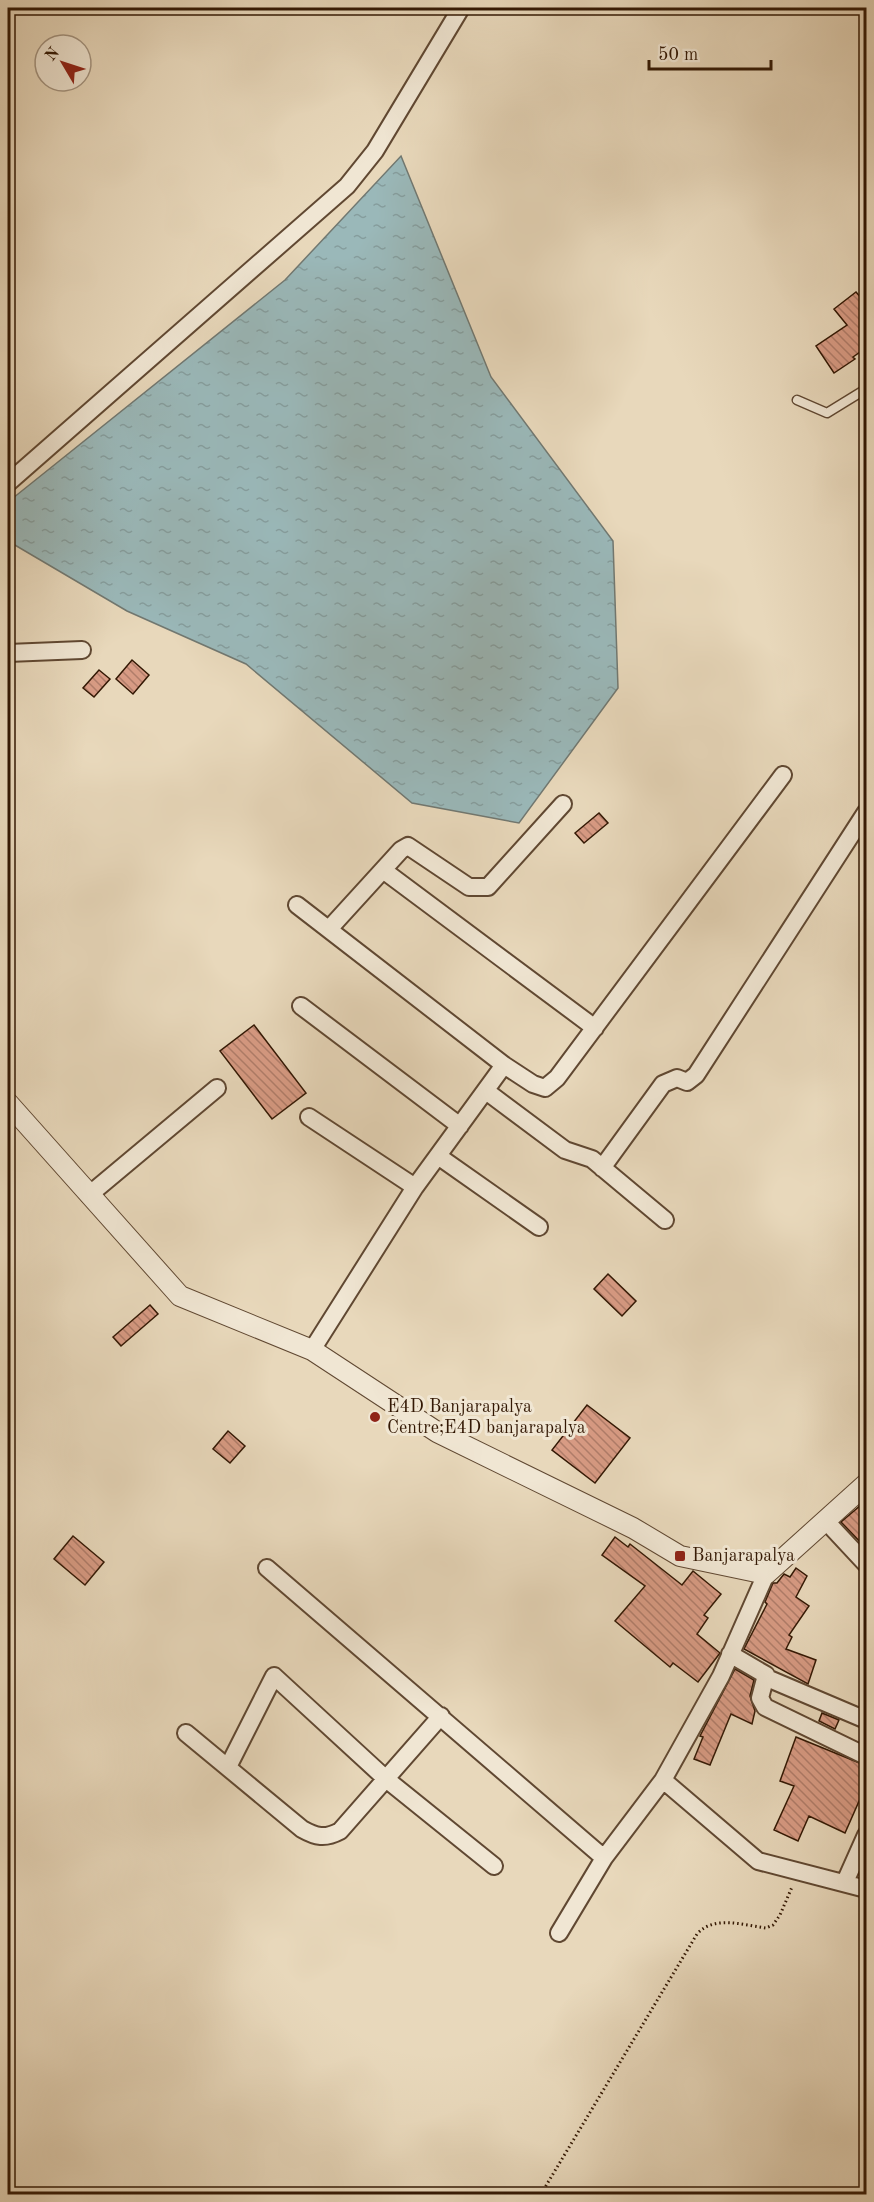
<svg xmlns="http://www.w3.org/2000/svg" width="874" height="2202" viewBox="0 0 874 2202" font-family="'Old Standard TT',serif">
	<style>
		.water { fill: url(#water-ripples); stroke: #717871; stroke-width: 1.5 }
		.building { fill: url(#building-back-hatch); stroke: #331804; stroke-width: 1.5 }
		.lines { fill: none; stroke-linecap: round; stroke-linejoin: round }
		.service-casing { stroke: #604832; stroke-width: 11 }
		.minor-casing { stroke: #604832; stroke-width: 20 }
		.tertiary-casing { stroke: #604832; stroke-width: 22 }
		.path { stroke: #331804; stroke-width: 3; stroke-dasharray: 1.5 3; stroke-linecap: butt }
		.service { stroke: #f0e6d3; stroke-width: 8 }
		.minor { stroke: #f0e6d3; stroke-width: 16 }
		.tertiary { stroke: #f0e6d3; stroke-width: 20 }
		.poi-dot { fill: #8f2418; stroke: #f0e6d3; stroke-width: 2 }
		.labels { text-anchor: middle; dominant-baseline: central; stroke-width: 6; stroke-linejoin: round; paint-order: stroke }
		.poi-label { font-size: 18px; fill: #331804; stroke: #f0e6d3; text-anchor: start }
	</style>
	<defs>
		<pattern id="water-ripples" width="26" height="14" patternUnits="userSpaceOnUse" patternTransform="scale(1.5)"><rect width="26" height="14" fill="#9ab8b9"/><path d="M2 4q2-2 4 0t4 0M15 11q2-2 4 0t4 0" fill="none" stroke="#859d9d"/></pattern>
		<pattern id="building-back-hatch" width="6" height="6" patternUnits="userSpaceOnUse" patternTransform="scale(1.5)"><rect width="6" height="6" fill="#d89b84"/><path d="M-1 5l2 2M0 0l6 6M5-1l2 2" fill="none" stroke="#b07d6a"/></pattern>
	</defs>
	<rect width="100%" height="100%" fill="#e8d8bb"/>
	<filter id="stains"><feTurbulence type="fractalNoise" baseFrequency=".00333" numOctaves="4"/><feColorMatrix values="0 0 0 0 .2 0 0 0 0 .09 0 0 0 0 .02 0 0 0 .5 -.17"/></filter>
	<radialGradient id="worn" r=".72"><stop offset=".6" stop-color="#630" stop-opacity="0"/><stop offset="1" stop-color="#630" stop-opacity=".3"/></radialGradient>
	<path class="water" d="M401,156l90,221 122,164 5,147 -99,135 -107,-20 -166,-139 -119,-53 -119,-70v-39l277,-222z"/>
	<path class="building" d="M856,292l11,13v42l-14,10 2,2 -21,14 -18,-27 31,-21 -13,-16z
		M132,660l17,15 -16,19 -17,-15z
		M99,670l11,9 -16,18 -11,-9z
		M599,813l9,10 -24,20 -9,-10z
		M254,1025l52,68 -34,26 -52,-68z
		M608,1274l28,27 -14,15 -28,-27z
		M150,1305l8,9 -37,32 -8,-9z
		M587,1405l43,33 -35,45 -43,-33z
		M228,1431l17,15 -15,17 -17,-14z
		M861,1505l6,5v39l-26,-27z
		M73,1536l31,26 -19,23 -31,-26z
		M615,1537l13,10 2,-3 52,41 11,-14 28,23 -17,21 4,3 -11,16 23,19 -22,29 -25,-19 -3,4 -55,-46 30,-35 -43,-31z
		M796,1568l11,8 -11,21 13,9 -20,29 3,2 -6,12 30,11 -8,24 -64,-35 23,-45 -2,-2 8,-19h4l7,-9 6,3z
		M735,1669l19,11 -4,16 5,15 -3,13 -21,-10 -21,51 -16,-6 9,-22 -3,-1z
		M822,1713l17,7 -4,9 -16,-8z
		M796,1737l71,29v17l-22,50 -36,-17 -11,25 -24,-11 20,-44 -14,-5z"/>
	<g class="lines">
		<defs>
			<path id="service" d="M797,400l30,13 39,-24"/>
			<path id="minor" d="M8,483l339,-297 28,-35 86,-143
				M8,653l74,-3
				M383,870l212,158
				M297,905l207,160 29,19 12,4 12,-10 226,-303
				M329,929l72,-79 7,-4 61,41h19l75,-83
				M301,1006l159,120
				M486,1091l79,59 27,9 73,61
				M309,1117l106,70
				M438,1156l101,71
				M602,1168l61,-84 14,-6 10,4 9,-7 170,-263
				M89,1195l128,-107
				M312,1350l103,-163 89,-122
				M825,1520l41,44
				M267,1568l337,290
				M766,1574l-45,102 -58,104 95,81 108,28
				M730,1654l36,21 -6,23 5,9 101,49
				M767,1678l99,42
				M186,1733l116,96c14,8 23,10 38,2l101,-115
				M228,1767l46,-91 112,103 108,87
				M845,1882l21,-47
				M559,1933l45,-75 59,-78"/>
			<path id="tertiary" d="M8,1103l172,193 132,54 125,82 196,96 47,28 86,18 100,-90"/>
		</defs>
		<use href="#service" class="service-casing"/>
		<use href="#minor" class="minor-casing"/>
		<use href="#tertiary" class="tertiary-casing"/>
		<path class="path" d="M541,2194l156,-260c17,-19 46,-9 69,-6l7,-3 7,-10 12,-28"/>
		<use href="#service" class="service"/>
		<use href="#minor" class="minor"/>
		<use href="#tertiary" class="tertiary"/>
	</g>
	<g class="poi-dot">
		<circle cx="375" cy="1417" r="6"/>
		<rect x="674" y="1550" width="12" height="12" rx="3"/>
	</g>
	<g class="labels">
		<g class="poi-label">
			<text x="387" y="1407">E4D Banjarapalya<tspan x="387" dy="21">Centre;E4D banjarapalya</tspan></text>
			<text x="692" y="1556">Banjarapalya</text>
		</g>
	</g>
	<rect width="874" height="2202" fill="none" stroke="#e8d8bb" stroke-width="30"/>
	<rect x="9" y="9" width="856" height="2184" fill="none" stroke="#331804" stroke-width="3"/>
	<rect x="15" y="15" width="844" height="2172" fill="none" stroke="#331804" stroke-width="1.5"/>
	<g transform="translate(63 63) rotate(309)"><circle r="28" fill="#f0e6d3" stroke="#a49480" stroke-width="1.5"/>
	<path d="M0-4.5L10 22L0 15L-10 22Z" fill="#8f2418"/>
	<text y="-9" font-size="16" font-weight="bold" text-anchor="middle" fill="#331804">N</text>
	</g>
	<path d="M649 60v9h122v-9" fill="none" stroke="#331804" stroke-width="3"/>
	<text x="658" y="60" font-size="18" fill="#331804" stroke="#f0e6d3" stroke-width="4.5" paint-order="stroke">50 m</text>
	<rect width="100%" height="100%" filter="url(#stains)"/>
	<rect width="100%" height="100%" fill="url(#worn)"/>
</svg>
